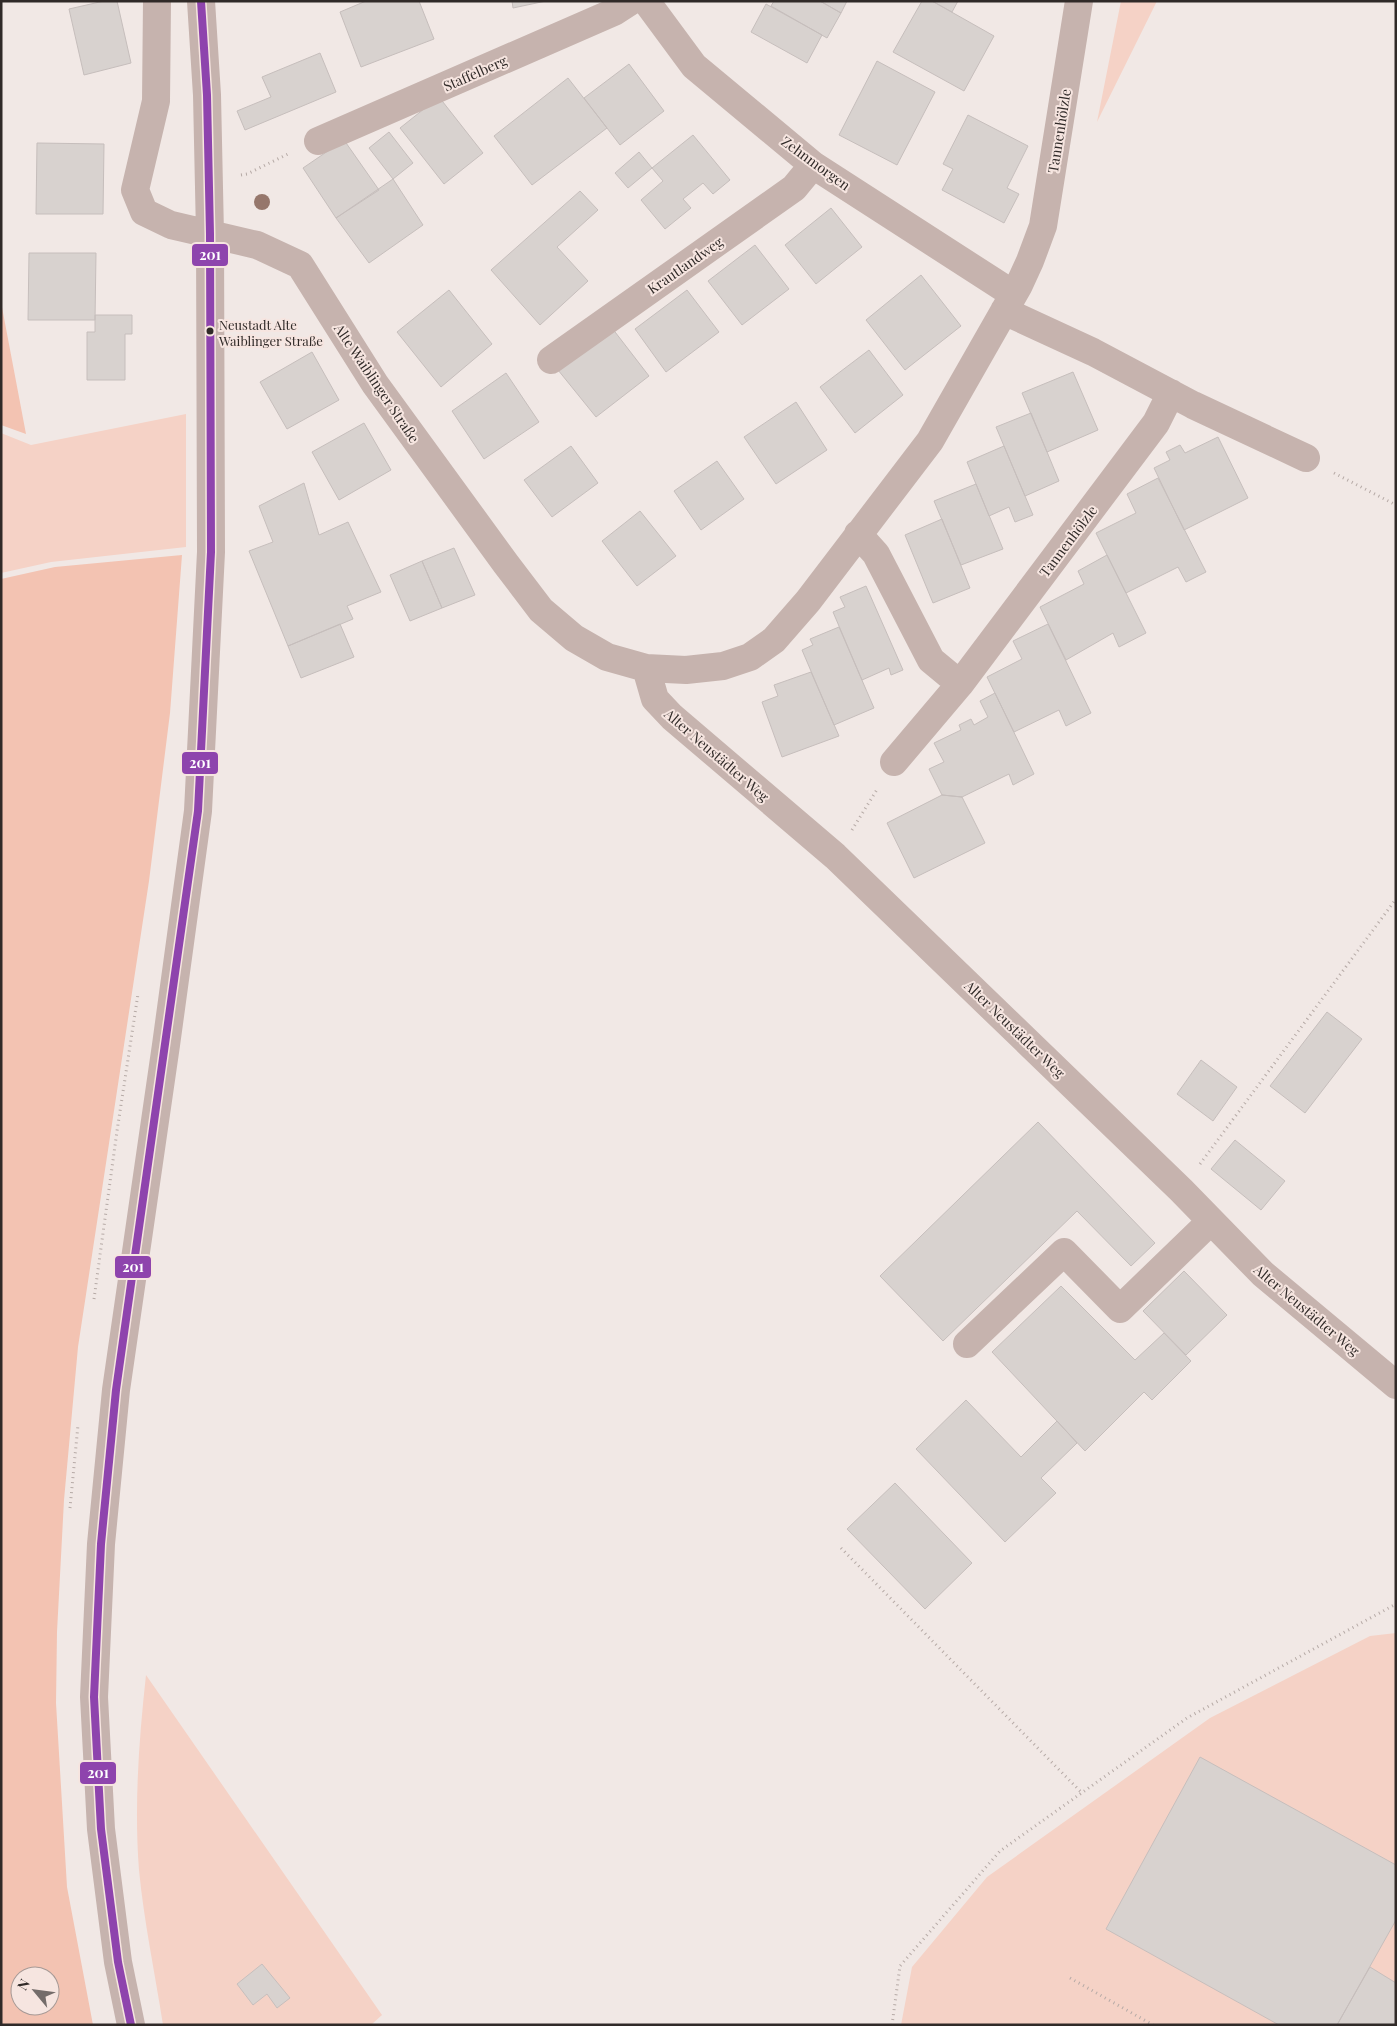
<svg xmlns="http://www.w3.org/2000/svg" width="1397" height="2026" viewBox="0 0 1397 2026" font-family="'Playfair Display',serif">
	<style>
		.green { fill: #f5d2c6 }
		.forest { fill: #f3c3b2; fill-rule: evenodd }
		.building { fill: #d8d2cf; stroke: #c6bebc }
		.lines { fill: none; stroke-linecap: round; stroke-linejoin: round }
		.path { stroke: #b6aaa6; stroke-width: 3; stroke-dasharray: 1 4; stroke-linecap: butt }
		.minor { stroke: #c6b3ae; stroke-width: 28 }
		.bus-1-casing { stroke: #f6e5e0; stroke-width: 11 }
		.bus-1 { stroke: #8e44ad; stroke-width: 8 }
		.tree { fill: #96776c }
		.bus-dot { fill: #302a28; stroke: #f6e5e0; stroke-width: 2 }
		.labels { text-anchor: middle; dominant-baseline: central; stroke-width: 4; stroke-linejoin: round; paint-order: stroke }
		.bus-label { font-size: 13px; fill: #302a28; stroke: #f6e5e0; text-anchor: start }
		.street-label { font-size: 14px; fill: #302a28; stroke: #f6e5e0 }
		.line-badge { stroke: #f6e5e0; stroke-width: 2 }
		.badge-label { font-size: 14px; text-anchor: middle; font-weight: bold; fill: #fff }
	</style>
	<rect width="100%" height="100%" fill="#f1e8e5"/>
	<path class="green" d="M1121,1h36l-60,121z
		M186,414v133l-135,15 -50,11v-140l30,12z
		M1396,1633v392h-495l11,-58 75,-90 223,-159 160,-82z
		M146,1675l236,340 -11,10h-208c-8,-52 -19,-103 -24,-155 -5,-65 0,-131 7,-195z"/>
	<path class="forest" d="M1,302l25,132 -25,-9z
		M182,555l-12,158 -21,168 -71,466 -14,153 -7,132 -1,71 11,184 26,138h-92v-1446l54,-12zM20,1976h30v30h-30z"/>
	<path class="building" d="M104,1h13l14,62 -47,12 -15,-66z
		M366,1h53l15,38 -73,28 -21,-55z
		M512,1h34l-33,7z
		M774,1h46l21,12 -14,25 -56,-32z
		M820,1h27l-6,12z
		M922,1h10l62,35 -30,55 -71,-39z
		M932,1h26l-6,11z
		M766,4l56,31 -15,28 -56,-31z
		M320,53l16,39 -91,38 -8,-19 34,-14 -9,-20z
		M877,61l58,31 -38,73 -58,-30z
		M629,64l35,47 -44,34 -36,-47z
		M568,78l39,50 -75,57 -38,-49z
		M439,97l44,56 -39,31 -44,-56z
		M968,115l60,31 -21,42 12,6 -15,29 -62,-33 11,-21 -10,-5z
		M389,132l24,31 -20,16 -24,-31z
		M693,135l37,45 -17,14 -10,-11 -20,16 8,9 -26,21 -24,-29 22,-19 -11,-13z
		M344,140l35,50 -43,28 -33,-50z
		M37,143l67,1 -1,70h-67z
		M639,152l13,16 -24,20 -13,-15z
		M393,179l30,46 -54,38 -33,-45z
		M580,191l18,19 -41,37 31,34 -48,44 -49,-55z
		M831,208l31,39 -46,37 -31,-39z
		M755,245l34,44 -47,36 -34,-44z
		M29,253h67l-1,67h-67z
		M921,275l40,51 -56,44 -39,-50z
		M449,290l43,54 -51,43 -44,-55z
		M687,290l32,42 -53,40 -31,-43z
		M95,315h37v19h-7v46h-38v-48h8z
		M612,328l37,48 -53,41 -38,-47z
		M869,350l34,45 -48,38 -35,-46z
		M312,352l27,48 -52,29 -27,-47z
		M1073,372l25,58 -51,22 -25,-59z
		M506,373l33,49 -55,37 -32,-48z
		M796,402l31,48 -51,34 -32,-47z
		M1031,413l28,68 -34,15 -29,-69z
		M364,423l27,47 -52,30 -27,-48z
		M1218,437l30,61 -64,32 -30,-62 16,-8 -4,-8 14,-7 5,8z
		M571,446l27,37 -46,34 -28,-37z
		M1004,446l29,69 -18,7 -6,-15 -20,9 -22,-54z
		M717,461l27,38 -43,31 -27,-39z
		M1158,478l48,94 -20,10 -8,-15 -52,26 -30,-60 40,-20 -9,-19z
		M304,483l15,52 29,-13 33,70 -34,14 6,13 -65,27 -39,-95 24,-9 -14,-36z
		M976,484l27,65 -42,16 -27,-64z
		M640,511l36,45 -39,30 -35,-45z
		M942,519l28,69 -37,15 -28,-68z
		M454,548l21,47 -33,13 -20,-47z
		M1107,555l39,78 -27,14 -6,-14 -47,27 -26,-53 44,-23 -6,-13z
		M422,561l20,47 -32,13 -20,-46z
		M866,586l37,84 -12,5 -2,-7 -27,12 -29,-68 12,-5 -5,-10z
		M340,624l14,33 -53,21 -13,-32z
		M1048,624l43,89 -25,13 -7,-16 -45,22 -27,-55 35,-18 -9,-18z
		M839,627l35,81 -40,17 -32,-75 11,-5 -3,-6z
		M811,672l28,64 -57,21 -20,-55 16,-6 -4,-11z
		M995,693l39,81 -21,11 -4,-11 -47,23 -20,-2 -13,-26 15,-7 -10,-19 27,-13 -2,-5 12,-6 3,6 14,-8 -8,-16z
		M942,795l20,2 23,46 -71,35 -27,-55z
		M1327,1012l35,27 -57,74 -35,-27z
		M1201,1060l36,27 -24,34 -36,-27z
		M1038,1122l117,121 -24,23 -54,-55 -134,130 -63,-65z
		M1235,1140l50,41 -24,29 -50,-41z
		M1184,1271l43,44 -41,40 -43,-44z
		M1061,1286l74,74 29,-27 27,28 -39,39 -8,-8 -59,59 -93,-99z
		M966,1400l55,57 36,-36 20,22 -36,35 15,15 -51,49 -89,-93z
		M895,1483l77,80 -47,46 -78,-80z
		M1200,1757l196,108v55l-59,105h-58l-173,-96z
		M262,1964l28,34 -13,10 -10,-14 -14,11 -16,-21z
		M1370,1967l26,16v42h-59z"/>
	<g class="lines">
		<path class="path" d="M241,175l6,-1 43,-21
			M1334,473l62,32
			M852,830l26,-42
			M1200,1164l196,-265
			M94,1299l23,-168 21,-137
			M70,1508l8,-83
			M841,1548l241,245
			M1070,1978l83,47
			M892,2025l8,-59 100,-115 187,-133 209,-114"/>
		<path class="minor" d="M157,1l-1,100 -21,89 9,22 27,13 86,20 43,20 75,119 131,180 35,46 33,28 33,19 39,11 40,2 37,-4 27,-9 24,-17 34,-39 122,-160 89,-156 11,-24 13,-35 36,-225
			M646,1l48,65 119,99 200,129
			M318,141l296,-129 17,-11
			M1004,311l89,41 100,53 113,53
			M551,360l243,-172 19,-23
			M858,534l18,20 55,106 29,24 196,-261 15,-30
			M646,668l9,31 17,18 163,139 346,334 82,84 133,111
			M894,762l66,-78
			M967,1344l97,-92 56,57 91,-88
			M131,2025l-13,-63 -17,-133 -7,-132 7,-153 15,-154 50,-345 32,-234 13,-259 -1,-318 -3,-139 -6,-94"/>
		<defs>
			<path id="bus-1" d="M131,2025l-13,-63 -17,-133 -7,-132 7,-153 15,-154 82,-579 13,-259 -1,-318 -3,-139 -6,-94"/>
		</defs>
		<use href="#bus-1" class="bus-1-casing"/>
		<use href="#bus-1" class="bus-1"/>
	</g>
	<circle class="tree" cx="262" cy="202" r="8"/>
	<circle class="bus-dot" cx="210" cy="331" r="4.5"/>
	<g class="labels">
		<g class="bus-label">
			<text x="219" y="324">Neustadt Alte<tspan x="219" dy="16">Waiblinger Straße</tspan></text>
		</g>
		<g class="street-label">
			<text transform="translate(475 73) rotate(-24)">Staffelberg</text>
			<text transform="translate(1059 131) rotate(-81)">Tannenhölzle</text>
			<text transform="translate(816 163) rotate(36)">Zehnmorgen</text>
			<text transform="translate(685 265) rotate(-35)">Krautlandweg</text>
			<text transform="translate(377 383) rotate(56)">Alte Waiblinger Straße</text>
			<text transform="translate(1068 541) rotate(-53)">Tannenhölzle</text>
			<text transform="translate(717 755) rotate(41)">Alter Neustädter Weg</text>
			<text transform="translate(1015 1029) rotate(44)">Alter Neustädter Weg</text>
			<text transform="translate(1307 1310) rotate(40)">Alter Neustädter Weg</text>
		</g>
	</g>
	<g class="line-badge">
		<rect x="191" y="243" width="38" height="24" rx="5" fill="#8e44ad"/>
		<rect x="181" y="751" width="38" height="24" rx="5" fill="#8e44ad"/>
		<rect x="114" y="1255" width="38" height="24" rx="5" fill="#8e44ad"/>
		<rect x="79" y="1761" width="38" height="24" rx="5" fill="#8e44ad"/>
	</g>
	<g class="badge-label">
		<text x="210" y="260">201</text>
		<text x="200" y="768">201</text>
		<text x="133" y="1272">201</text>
		<text x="98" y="1778">201</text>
	</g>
	<rect width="1397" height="2026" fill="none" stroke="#302a28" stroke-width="5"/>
	<g transform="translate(35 1991) rotate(299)"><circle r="24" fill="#f6e5e0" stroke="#a79a96"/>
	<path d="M0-4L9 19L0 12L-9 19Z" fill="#746c6a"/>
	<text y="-8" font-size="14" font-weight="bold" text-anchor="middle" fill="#302a28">N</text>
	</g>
</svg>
